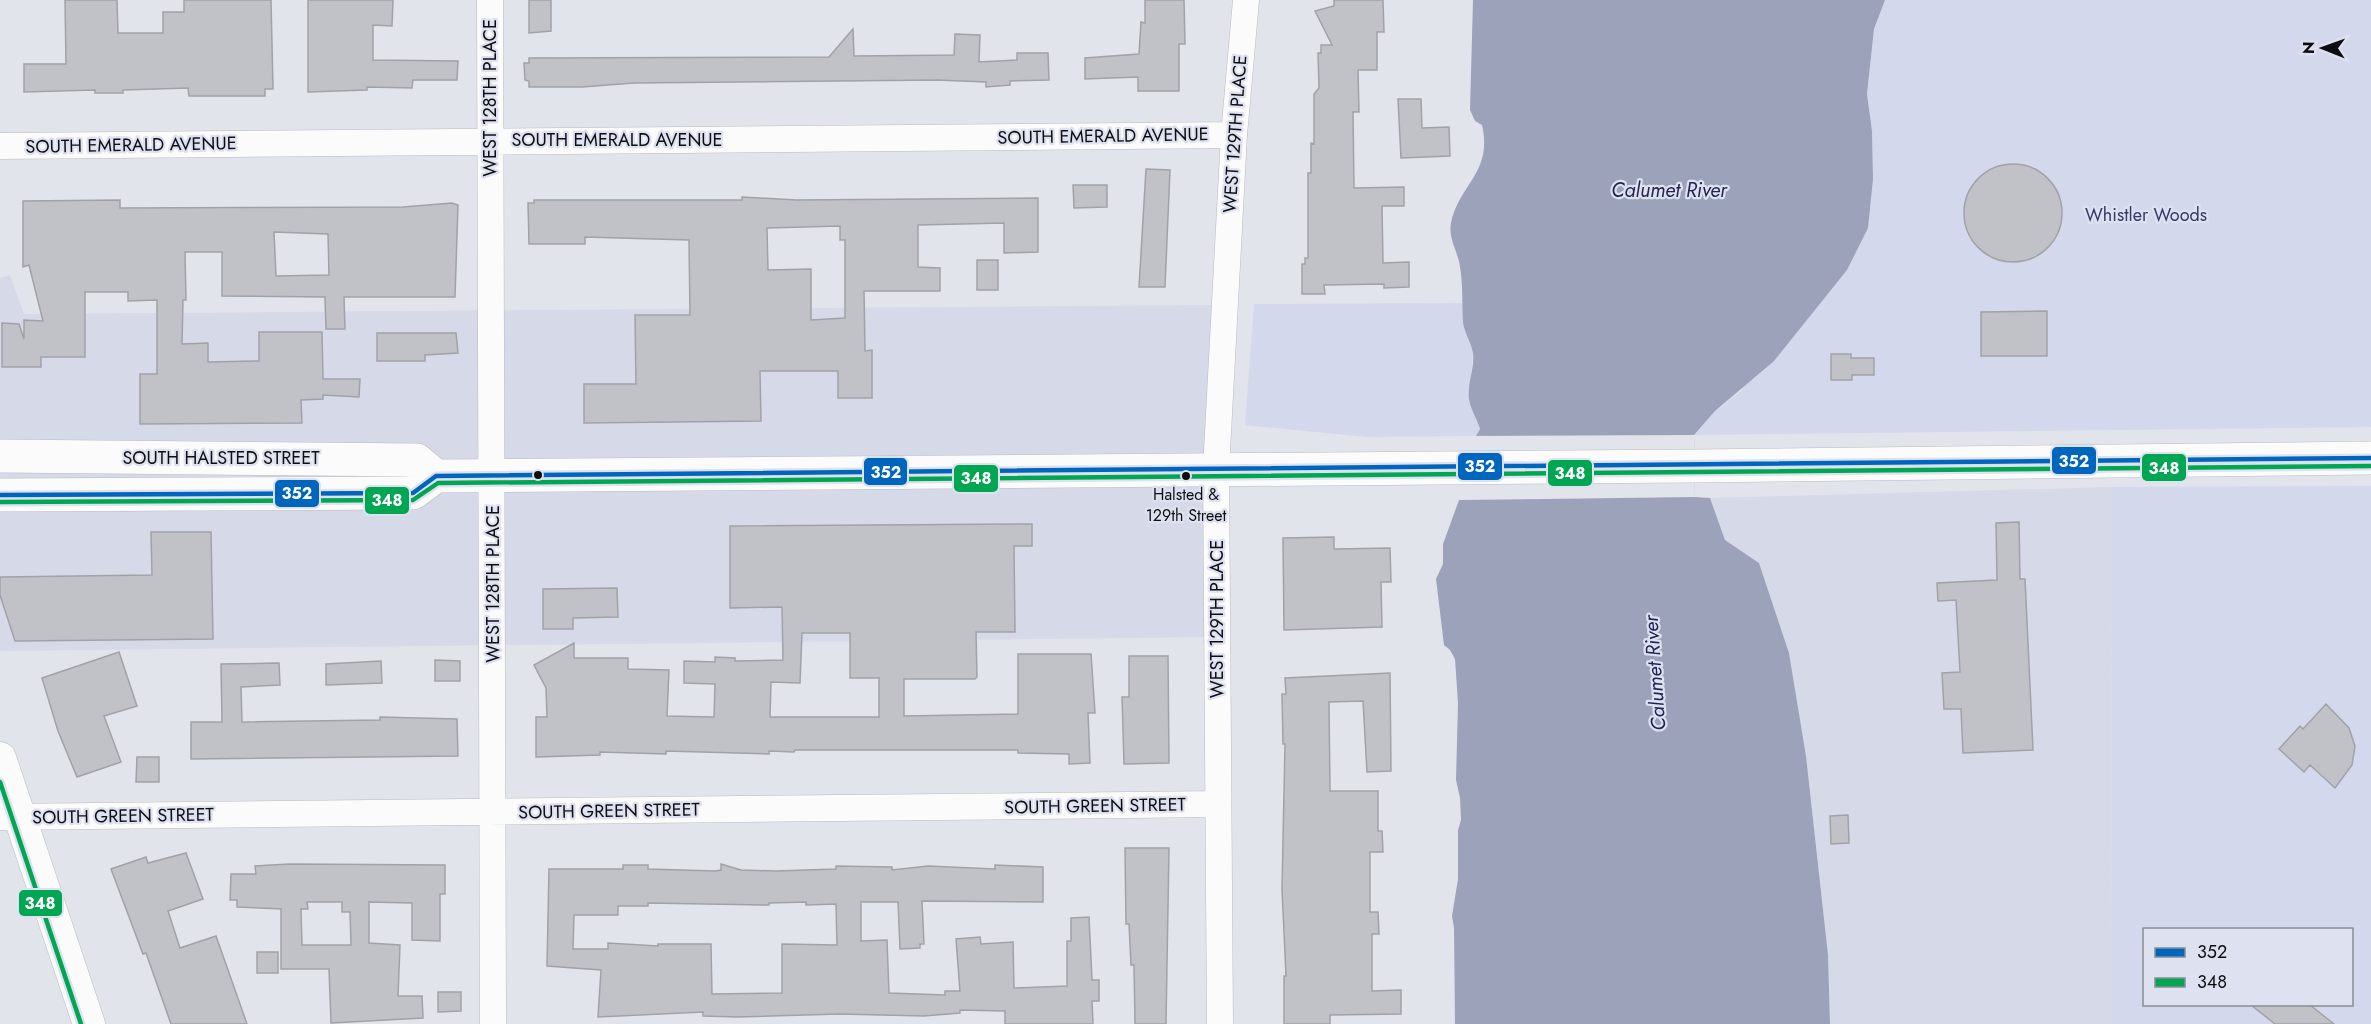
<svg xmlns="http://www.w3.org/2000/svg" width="2371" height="1024" viewBox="0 0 2371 1024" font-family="Jost,sans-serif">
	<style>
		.built { fill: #d6d9e8 }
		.green { fill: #d4d8ec; fill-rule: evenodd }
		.water { fill: #9da2bb }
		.pier { fill: #e2e4eb }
		.building { fill: #c1c2c8; stroke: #a1a2a7; stroke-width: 1.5; fill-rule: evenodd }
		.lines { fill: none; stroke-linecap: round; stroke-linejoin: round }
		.minor-casing { stroke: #b9bbc1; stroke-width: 27 }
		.tertiary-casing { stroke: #b9bbc1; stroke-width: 33 }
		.primary-casing { stroke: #b9bbc1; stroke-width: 34 }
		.minor { stroke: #fbfbfc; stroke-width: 26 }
		.tertiary { stroke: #fbfbfc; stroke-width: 32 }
		.primary { stroke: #fbfbfc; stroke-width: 33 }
		.bus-1-casing { stroke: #dee1ef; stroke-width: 9 }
		.bus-2-casing { stroke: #dee1ef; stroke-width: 9 }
		.bus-1 { stroke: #0065bd; stroke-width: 4.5 }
		.bus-2 { stroke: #00a651; stroke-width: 4.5 }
		.bus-dot { fill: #0d0e12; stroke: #dee1ef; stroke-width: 2 }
		.labels { text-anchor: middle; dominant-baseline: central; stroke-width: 4.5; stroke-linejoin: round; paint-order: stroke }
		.bus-label { font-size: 16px; fill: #0d0e12; stroke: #dee1ef }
		.street-label { font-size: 18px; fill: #0d0e12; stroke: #dee1ef }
		.park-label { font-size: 18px; fill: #333867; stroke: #dee1ef }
		.water-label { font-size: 20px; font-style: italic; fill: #212451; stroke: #dee1ef }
		.line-badge { stroke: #dee1ef; stroke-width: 2 }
		.badge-label { font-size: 16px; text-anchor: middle; font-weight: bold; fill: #fff }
	</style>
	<rect width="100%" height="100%" fill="#e2e4eb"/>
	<path class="built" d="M10,275l14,39 1197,-9 -9,332 -1212,14v-373z
		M2111,487l1,537h-282l-2,-69 -22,-199 -17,-103 -30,-90 -34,-23 -15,-42z"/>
	<path class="green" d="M1885,0h486v427l-677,8 21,-24 26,-20 132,-212 -1,-48 -5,-37 7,-65z
		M1463,303l1,21 9,29 -4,48 11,28 -4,7 -110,1 -121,-12 9,-121z
		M2371,486v538h-259l-1,-537zM2144,930h208v74h-208z"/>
	<path class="water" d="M1473,0h412l-11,29 -7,65 5,37 1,48 -5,49 -21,42 -73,91 -59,50 -21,24 1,62 15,1 15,42 34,23 30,90 17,103 22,199 2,69h-375l-1,-96 -2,-12 6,-37v-49l3,-10 -1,-22 -4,-18 2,-77 -3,-44 -5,-9 -6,-5 -8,-66 7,-15v-20l16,-44v-64h17l4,-7c-3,-10 -10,-21 -11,-30 -2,-16 6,-31 4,-46 -2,-11 -9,-21 -10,-31 -1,-19 0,-37 -3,-55 -2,-16 -12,-28 -9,-44 8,-39 42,-50 31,-98l-7,-4 -5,-11z"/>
	<path class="pier" d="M1694,435l1,62 -236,3v-64z"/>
	<path class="building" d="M65,0h52l1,33h45v-21h21v-12h87l2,89h-8v7h-76l-1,-8 -65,2v3h-28v-3l-71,2v-28h42z
		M308,0h85l-1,26 -19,-1v35l85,1 -1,19h-44l-1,8 -45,-1v3l-59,2z
		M529,0h22v31l-22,2z
		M1145,0h39l1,44h-6v47h-41v-14l-53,2v-21l54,-4 2,-32 4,1z
		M1334,0h49l1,32h-7v38h-19l1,42h-6l1,76 50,-1v19h-22l1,57 26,-1v25l-25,1v-4l-60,1 1,9h-23v-30h3v-6h3v-85h3v-30l3,1v-50l5,-6 -1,-35h3v-8h11l-17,-34 19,-5z
		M853,29l1,27h3l97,-1 1,-21 25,1 -1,27 38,-2v-7h31l1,27 -39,1v4l-24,2v-5l-49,-2 -303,3 -52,4h-53v-6l-4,-1 -1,-17h5v-5l300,-1z
		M1398,99h23l1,29 27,-1 1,29 -49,2z
		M1964 213a49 49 0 1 1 98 0a49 49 0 1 1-98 0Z
		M1146,169l24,1 -5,117h-26z
		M1073,185h34v22l-33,1z
		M742,197l54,3 242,-2v54l-34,1v-30l-86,2v42l22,1v23h-76l1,60 7,-1v48h-34v-27h-78l1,50 -177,2v-39h52l-1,-69h55l-1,-75 -104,-3v7h-56l-1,-41h6v-3h208zM840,226v14h5v78l-34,2v-51l-43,1 -1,-42z
		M120,200v8l283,-1 49,-4 6,2 -3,92h-111l1,32h-19l-1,-32 -103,-1v-44h-37l1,48h-3l-1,44 26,-1v19l51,-1v-29h63l1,47h37l-1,18 -36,-2v4l-22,1 1,23 -162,1v-50h17v-74l-29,1v-9h-43v65h-44v10h-39v-44l17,1 5,15v-19l19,1 -14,-56 -6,2v-66zM274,232l54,2 1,41 -53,1z
		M977,260h21v30h-21z
		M2047,311v45h-66v-44z
		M377,333h79l2,20 -33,2v6h-48z
		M1831,354h20v4h23v17h-22v5h-21z
		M2019,522l1,57h5l8,171 -70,3 -2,-44h-17l-2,-36 18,-1 -4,-72 -18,1 -1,-18 60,-3 -1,-57z
		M1032,524v22h-18l1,86h-39l1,45 -2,2h-71v37l114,-2v-60h73l4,59h-7l2,50 -21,1v-10l-51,-1v-3h-223l-1,2 -25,-1v3l-103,-3v3l-66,-2v3l-64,2v-40h11l-1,-29 -12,-23 40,-22v15h54v11l41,1 -2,46 47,1 1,-33 -31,-1v-22l31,1v-5l20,1v3l48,-1 -1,-53 -52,1v-82zM802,633h48v45h29v39h-109l1,-35 29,1z
		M151,532h60l2,107 -198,2 -15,-46v-18l152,-2z
		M1334,537v12l56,-1 1,34h-10l1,45 -98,3 -1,-92z
		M617,588l1,29 -45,1v11h-30v-40z
		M119,652l18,54 -33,10 17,46 -44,15 -19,-46 -16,-53z
		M1129,656h39l1,107 -45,1 -2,-67h7z
		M435,660l25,1v20h-25z
		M381,661l1,22 -56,2v-21z
		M279,663l1,22 -39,2 1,35 138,-2v-3l77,2 1,37 -267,3v-37h31l-1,-58z
		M1390,673l1,98 -24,1 -4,-71 -34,1 1,89h48v40h4l1,21h-13v60h8l1,22h-7v57l29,-1v24l-71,1v9h-46v-48h2l-4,-87 3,-145h-2l-1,-50h4l-1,-16z
		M2326,704l23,24 6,18 -3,19 -17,23 -25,-23 -6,7 -25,-23 21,-23 3,3z
		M137,757h22v25h-23z
		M1848,815l1,28 -18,1 -1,-28z
		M1125,848h44l-3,176h-31l-1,-59h-3l-2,-41h-3z
		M186,853l17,46 -35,12 12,37 36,-12 31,88h-76l-25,-71 -3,1 -32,-85 35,-12 2,6z
		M289,864l156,1v29h-5v47l-28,-1v-37l-43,-1v41l31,2 -2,51h24l1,22 -92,5 -2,-54h-48v-60l-44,-2v-7h-7l1,-26h25l-1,-8zM307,902h35v10h8l1,33h-49l-1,-36h7z
		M721,864l20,6 35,1 60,-2v-3l56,1v3l36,-4 67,3v-4l48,2v35l-121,-1 2,43h-4v4l-20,1 -2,-47h-37v39l26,-1 2,53 56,2v-4h15l-4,-52 24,-2 1,7 32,-2 1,46 53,-2v-45h4v-23l18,-1 3,63h7v21h-7l1,23h-88v-13l-45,-1v3l-36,3 -84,-2 -102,3 -35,-1v-4l-105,5 3,-47 -54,-4 2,-97h74v-4h25v4l67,2 6,-1zM806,902v3l30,-1 1,41 -55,-1v49l-70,1 -1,-50h-53v2l-50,-3v6h-35l1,-34h44v-9h30v-3l121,2v-2z
		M257,952h21v21h-21z
		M438,992h23v19l-23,1z
		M2251,1005h59l24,19h-59z"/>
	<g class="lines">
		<defs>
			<path id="minor" d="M490,0l3,1024
				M0,146l1234,-11
				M0,817l1218,-13
				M1220,1024l-4,-554 18,-335 12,-135"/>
			<path id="tertiary" d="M0,758l89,266"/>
			<path id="primary" d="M0,456l417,4 19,16
				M0,495l413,-2 23,-17 1259,-10 676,-8"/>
		</defs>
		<use href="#minor" class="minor-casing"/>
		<use href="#tertiary" class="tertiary-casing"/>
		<use href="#primary" class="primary-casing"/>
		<use href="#minor" class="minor"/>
		<use href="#tertiary" class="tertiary"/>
		<use href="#primary" class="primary"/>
		<defs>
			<path id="bus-1" d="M0,495l413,-2 23,-17 1935,-18"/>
			<path id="bus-2" d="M0,502l413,-2 25,-17 1933,-17
				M0,782l81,242"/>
		</defs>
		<use href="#bus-1" class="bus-1-casing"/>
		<use href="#bus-2" class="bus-2-casing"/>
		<use href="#bus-1" class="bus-1"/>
		<use href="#bus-2" class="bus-2"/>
	</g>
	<g class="bus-dot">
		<circle cx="538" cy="475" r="5"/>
		<circle cx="1186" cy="476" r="5"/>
	</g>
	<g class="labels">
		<g class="bus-label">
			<text x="1186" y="494">Halsted &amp;<tspan x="1186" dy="21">129th Street</tspan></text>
		</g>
		<g class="street-label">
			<text transform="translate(490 98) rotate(-90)">WEST 128TH PLACE</text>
			<text transform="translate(1235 134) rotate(-86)">WEST 129TH PLACE</text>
			<text transform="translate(1103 136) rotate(-1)">SOUTH EMERALD AVENUE</text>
			<text x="617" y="140">SOUTH EMERALD AVENUE</text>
			<text transform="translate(131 145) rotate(-1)">SOUTH EMERALD AVENUE</text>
			<text x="221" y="458">SOUTH HALSTED STREET</text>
			<text transform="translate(493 584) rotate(-90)">WEST 128TH PLACE</text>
			<text transform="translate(1217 619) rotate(-90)">WEST 129TH PLACE</text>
			<text transform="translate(1095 806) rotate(-1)">SOUTH GREEN STREET</text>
			<text transform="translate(609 811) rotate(-1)">SOUTH GREEN STREET</text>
			<text transform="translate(123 816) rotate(-1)">SOUTH GREEN STREET</text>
		</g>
		<g class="park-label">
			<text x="2146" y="215">Whistler Woods</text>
		</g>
		<g class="water-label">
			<text x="1669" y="190">Calumet River</text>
			<text transform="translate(1655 673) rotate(-94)">Calumet River</text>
		</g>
	</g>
	<g class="line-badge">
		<rect x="2051" y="446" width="46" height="29" rx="6" fill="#0065bd"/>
		<rect x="1457" y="452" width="46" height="29" rx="6" fill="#0065bd"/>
		<rect x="2141" y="453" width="46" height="29" rx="6" fill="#00a651"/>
		<rect x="863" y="457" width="45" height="29" rx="6" fill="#0065bd"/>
		<rect x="1547" y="459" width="46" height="28" rx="6" fill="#00a651"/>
		<rect x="953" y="464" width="46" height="29" rx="6" fill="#00a651"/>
		<rect x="274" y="479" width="46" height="29" rx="6" fill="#0065bd"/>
		<rect x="364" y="486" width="46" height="29" rx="6" fill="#00a651"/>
		<rect x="18" y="889" width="45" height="28" rx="6" fill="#00a651"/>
	</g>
	<g class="badge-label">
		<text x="2074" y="467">352</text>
		<text x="1480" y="472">352</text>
		<text x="2164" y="474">348</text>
		<text x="886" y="478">352</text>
		<text x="1570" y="479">348</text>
		<text x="976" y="484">348</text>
		<text x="297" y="499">352</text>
		<text x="387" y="506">348</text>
		<text x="40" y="909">348</text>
	</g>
	<rect x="2143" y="928" width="210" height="78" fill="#dee1ef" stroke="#8a8d97" stroke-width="1.5"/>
	<rect x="2155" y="948" width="30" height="9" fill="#0065bd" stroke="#8a8d97" stroke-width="1.5"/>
	<text x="2197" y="958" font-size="18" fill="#0d0e12">352</text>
	<rect x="2155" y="978" width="30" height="9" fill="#00a651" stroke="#8a8d97" stroke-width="1.5"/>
	<text x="2197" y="988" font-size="18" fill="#0d0e12">348</text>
	<g transform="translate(2323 48) rotate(271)" stroke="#dee1ef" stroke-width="4.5" paint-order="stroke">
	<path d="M0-4.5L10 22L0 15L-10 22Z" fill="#0d0e12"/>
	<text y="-9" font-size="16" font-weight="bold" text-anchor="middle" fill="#0d0e12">N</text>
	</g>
</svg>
